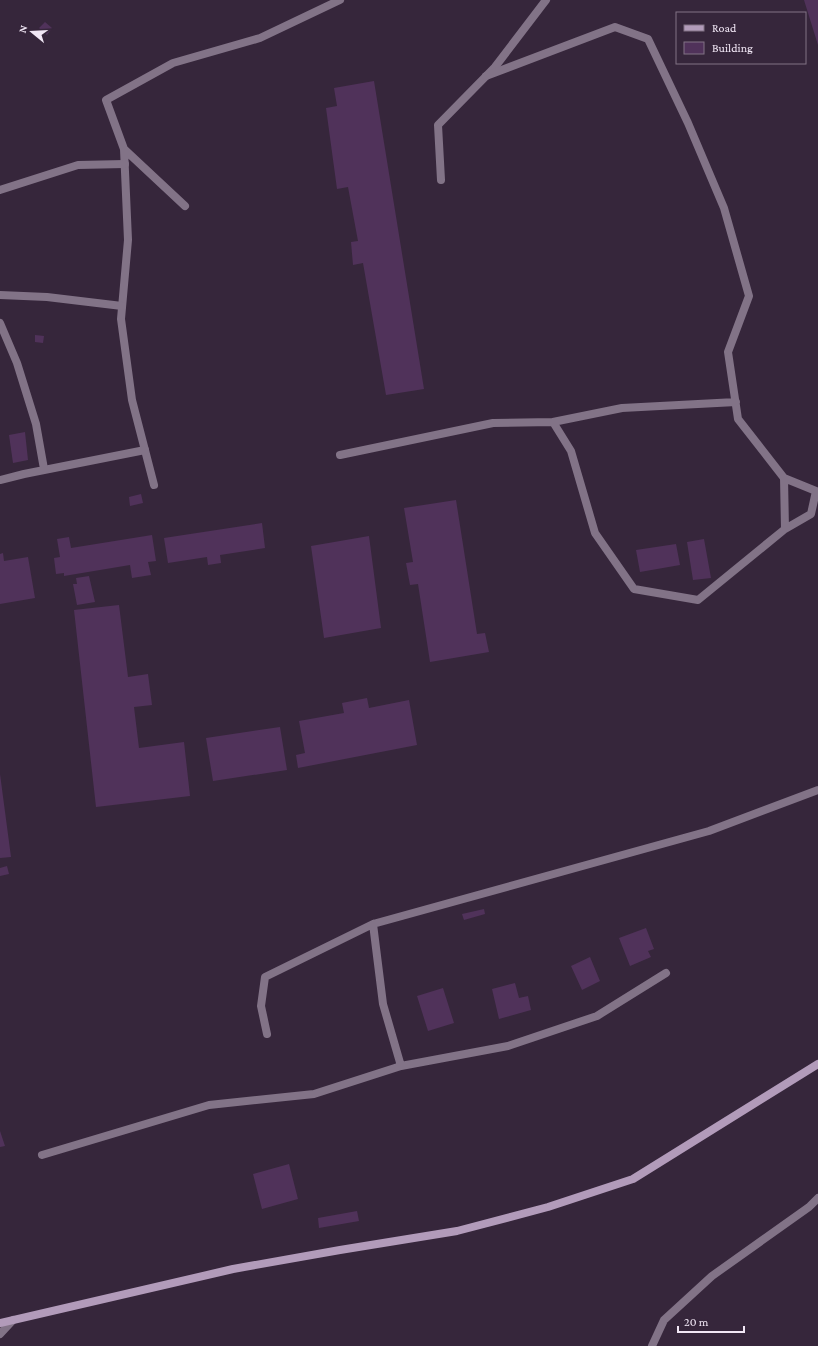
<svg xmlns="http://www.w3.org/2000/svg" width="818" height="1346" viewBox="0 0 818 1346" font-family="'Crimson Pro',serif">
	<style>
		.building { fill: #50325a }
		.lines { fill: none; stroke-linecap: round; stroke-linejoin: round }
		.lane { stroke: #827387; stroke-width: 8 }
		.street { stroke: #827387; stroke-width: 8 }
		.secondary { stroke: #b29bba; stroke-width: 8 }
	</style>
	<rect width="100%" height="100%" fill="#36263b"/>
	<path class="building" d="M804,0h14v45z
		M45,22l7,6 -5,7 -8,-7z
		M374,81l50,308 -38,6 -23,-132 -10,2 -2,-23 7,-1 -10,-54 -11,2 -11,-81 11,-2 -3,-18z
		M35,335l9,1 -1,7 -8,-1z
		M25,432l3,28 -15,3 -4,-28z
		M141,494l2,9 -13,3 -1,-9z
		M456,500l21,134 8,-1 4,19 -59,10 -12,-78 -8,1 -4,-22 7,-1 -9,-54z
		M262,523l3,25 -45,7 1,8 -13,2 -1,-8 -39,6 -4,-25z
		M152,535l4,26 -8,1 3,13 -19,3 -2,-13 -66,11v-3l-8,1 -2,-16 6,-1 -3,-18 12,-2 2,11z
		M369,536l12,92 -57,10 -13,-92z
		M704,539l7,39 -18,2 -6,-38z
		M676,544l4,21 -40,7 -4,-22z
		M3,553l1,8 24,-4 7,41 -35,6v-50z
		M89,576l6,26 -18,3 -4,-21h4l-1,-6z
		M119,605l9,72 20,-3 4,31 -18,2 5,41 45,-6 6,54 -94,11 -22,-197z
		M367,698l2,10 40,-8 8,45 -119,23 -2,-13 9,-2 -6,-32 45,-8 -2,-10z
		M280,727l7,43 -74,11 -7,-43z
		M0,774l11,83 -11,1z
		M7,866l2,8 -9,2v-8z
		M484,909l1,5 -21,6 -2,-6z
		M646,928l8,21 -6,2 3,6 -21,9 -11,-28z
		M590,957l10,24 -18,9 -11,-24z
		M515,983l4,15 9,-2 3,14 -32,9 -7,-30z
		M443,988l11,35 -26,8 -11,-35z
		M0,1131l5,15 -5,1z
		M289,1164l9,35 -36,10 -9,-35z
		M357,1211l2,10 -40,7 -1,-10z"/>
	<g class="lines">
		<path class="lane" d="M124,149l4,91 -7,79 11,81 22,85
			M441,180l-3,-55 57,-58 51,-67
			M185,206l-61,-57 -18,-49 67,-37 87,-25 80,-38"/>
		<path class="street" d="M486,76l129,-49 33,12 40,84 36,85 25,88 -21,56 10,67 46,59
			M0,190l78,-25 47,-1
			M0,295l47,2 75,9
			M0,323l17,40 19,61 8,45
			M553,422l69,-14 114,-6
			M340,455l153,-32 60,-1 18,29 24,82 39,56 64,11 87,-71
			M784,478l32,13 -5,23 -26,15z
			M0,480l24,-6 121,-24
			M666,973l-69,43 -89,30 -107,20 -18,-62 -10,-80 336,-93 109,-41
			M267,1034l-6,-28 4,-29 108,-53
			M42,1155l167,-50 105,-11 87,-28
			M0,1334l13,-14
			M652,1346l12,-26 48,-44 97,-69 9,-9"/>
		<path class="secondary" d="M0,1323l233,-54 107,-19 117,-19 91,-24 85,-28 185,-115"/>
	</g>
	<rect x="676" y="12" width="130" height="52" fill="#36263b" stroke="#817385"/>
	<rect x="684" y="25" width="20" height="6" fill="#b29bba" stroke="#817385"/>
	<text x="712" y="32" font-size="12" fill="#f1e7f5">Road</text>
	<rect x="684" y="42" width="20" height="12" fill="#50325a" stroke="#817385"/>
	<text x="712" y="52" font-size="12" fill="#f1e7f5">Building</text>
	<g transform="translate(32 32) rotate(288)" stroke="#36263b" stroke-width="3" paint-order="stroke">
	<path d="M0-3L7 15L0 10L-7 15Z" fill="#f1e7f5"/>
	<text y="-6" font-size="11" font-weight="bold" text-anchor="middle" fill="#f1e7f5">N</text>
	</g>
	<path d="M678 1326v6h66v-6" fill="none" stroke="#f1e7f5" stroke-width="2"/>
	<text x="684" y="1326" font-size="12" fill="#f1e7f5" stroke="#36263b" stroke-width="3" paint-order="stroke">20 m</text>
</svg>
